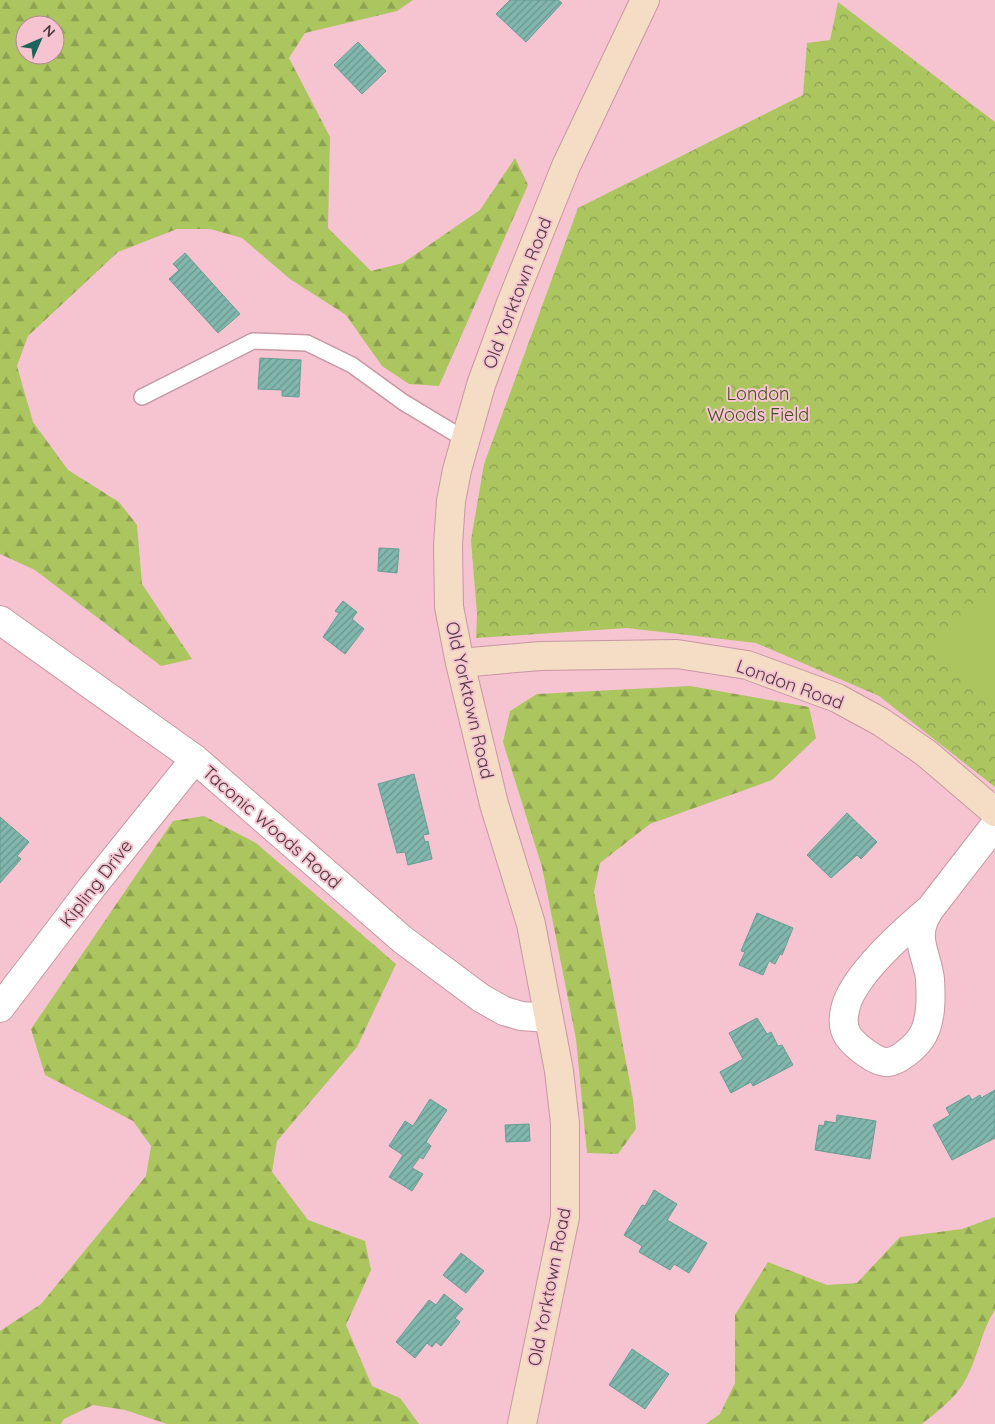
<svg xmlns="http://www.w3.org/2000/svg" width="995" height="1424" viewBox="0 0 995 1424" font-family="Quicksand,sans-serif">
	<style>
		.forest { fill: url(#forest-firs); fill-rule: evenodd }
		.park { fill: url(#park-crowns) }
		.garden { fill: #abc55f }
		.building { fill: url(#building-hatch); stroke: #679d93 }
		.lines { fill: none; stroke-linecap: round; stroke-linejoin: round }
		.lane-casing { stroke: #c797a3; stroke-width: 18 }
		.street-casing { stroke: #c797a3; stroke-width: 30 }
		.secondary-casing { stroke: #c797a3; stroke-width: 30 }
		.lane { stroke: #fff; stroke-width: 15 }
		.street { stroke: #fff; stroke-width: 28 }
		.secondary { stroke: #f4dcc5; stroke-width: 28 }
		.labels { text-anchor: middle; dominant-baseline: central; stroke-width: 4; stroke-linejoin: round; paint-order: stroke }
		.street-label { font-size: 18px; fill: #4a363b; stroke: #f6c4d1 }
		.park-label { font-size: 18px; fill: #434f22; stroke: #f6c4d1 }
	</style>
	<defs>
		<pattern id="forest-firs" width="22" height="20" patternUnits="userSpaceOnUse" patternTransform="scale(1.25)"><rect width="22" height="20" fill="#abc55f"/><path d="M5 1l3.5 6h-7zM16 11l3.5 6h-7z" fill="#8da150"/></pattern>
		<pattern id="park-crowns" width="20" height="18" patternUnits="userSpaceOnUse" patternTransform="scale(1.25)"><rect width="20" height="18" fill="#abc55f"/><path d="M2 6a3 3 0 1 1 6 0M12 15a3 3 0 1 1 6 0" fill="none" stroke="#8da150"/></pattern>
		<pattern id="building-hatch" width="6" height="6" patternUnits="userSpaceOnUse" patternTransform="scale(1.25)"><rect width="6" height="6" fill="#81b7ad"/><path d="M-1 1l2-2M0 6l6-6M5 7l2-2" fill="none" stroke="#6c968e"/></pattern>
	</defs>
	<rect width="100%" height="100%" fill="#f6c4d1"/>
	<path class="forest" d="M0,0h413l-16,11 -92,22 -16,25 41,79 -2,91 43,43 32,-8 77,-53 35,-52 13,27 -89,201 -30,-2 -27,-18 -36,-51 -56,-36 -48,-41 -32,-9h-33l-59,23 -90,84 -11,30 16,56 35,48 51,32 18,23 5,59 50,75 -31,7 -126,-96 -35,-16zM25,25h30v30h-30z
		M690,686l119,21 7,31 -44,42 -122,44 -50,39 -6,29 39,207 3,30 -18,25 -31,-1 -11,-114 -34,-172 -39,-125 7,-31 27,-17z
		M204,816l52,27 140,121 -39,83 -80,94 -5,31 36,48 57,21 6,29 -25,55 26,61 28,12 19,26h-252l-42,-14 -32,-5 -29,14 -3,5h-61v-93l41,-27 105,-128 5,-30 -18,-25 -88,-46 -14,-46 142,-208z
		M995,1217v93c-14,21 -17,47 -29,69 -9,18 -28,32 -44,45h-216l14,-10 15,-31v-68l33,-53 59,23 30,-2 43,-46 62,-8z"/>
	<path class="park" d="M838,2l157,120v665l-116,-91 -123,-53 -129,-15 -151,10 1,-24 -6,-74 13,-76 94,-256 225,-113 4,-52 23,-3z"/>
	<path class="garden" d="M995,587v120l-60,-61z"/>
	<path class="building" d="M510,0h48l4,3 -36,39 -30,-28z
		M358,42l28,29 -24,23 -28,-29z
		M185,253l55,61 -22,19 -49,-54 10,-9 -6,-6z
		M260,358l41,2 -2,37 -17,-1v-6l-24,-1z
		M379,548l20,1 -2,24 -19,-2z
		M343,601l14,11 -5,7 12,10 -19,25 -22,-17 16,-24 -4,-2z
		M414,774l15,60 -6,1 2,7 3,-1 4,18 -24,6 -3,-13 -8,1 -19,-69z
		M847,813l30,29 -16,17 -4,-4 -26,23 -24,-23z
		M0,817l29,25 -12,14 4,3 -21,24z
		M757,913l36,15 -11,27 -2,-1 -5,10 -6,-3 -6,14 -24,-10 6,-13 -4,-1z
		M757,1018l10,16 4,-2 7,14 4,-1 11,20 -40,21 -2,-4 -20,11 -11,-21 23,-13 -14,-26z
		M995,1090v48l-43,22 -19,-35 17,-10 -4,-7 23,-13 3,5 8,-5 1,3z
		M430,1099l17,11 -21,32 5,4 -8,13 -3,-2 -8,11 11,6 -11,17 -23,-14 14,-22 -14,-9 16,-25 8,5z
		M837,1115l39,6 -6,38 -55,-9 4,-25 5,1 1,-5 11,2z
		M529,1124l1,17 -24,1 -1,-17z
		M654,1190l23,14 -10,16 40,23 -18,30 -15,-9 -4,6 -31,-18 3,-6 -18,-11 18,-30 3,1z
		M461,1253l23,18 -18,22 -23,-18z
		M444,1294l19,15 -8,9 5,4 -19,24 -5,-4 -4,5 -5,-4 -12,15 -19,-16 33,-42 7,5z
		M632,1349l37,25 -24,35 -36,-24z"/>
	<g class="lines">
		<defs>
			<path id="lane" d="M142,397l111,-56 54,2 45,22 51,37 63,38"/>
			<path id="street" d="M0,620l195,139 208,181 78,58 23,13 17,5 27,2
				M930,909c-25,21 -79,68 -85,101 -2,8 -2,18 3,26 6,9 29,28 40,26 11,-1 27,-15 33,-24 11,-16 10,-41 9,-59 -2,-19 -14,-38 -7,-56 1,-5 5,-10 7,-14l65,-84
				M0,1008l92,-121 103,-128"/>
			<path id="secondary" d="M460,663l80,-7 137,-2 70,11 90,33 44,24 45,31 69,59
				M522,1424l43,-207v-94l-6,-52 -28,-147 -37,-120 -34,-141 -11,-56 -1,-62 3,-44 6,-31 24,-85 30,-82 55,-137 79,-166"/>
		</defs>
		<use href="#lane" class="lane-casing"/>
		<use href="#street" class="street-casing"/>
		<use href="#secondary" class="secondary-casing"/>
		<use href="#lane" class="lane"/>
		<use href="#street" class="street"/>
		<use href="#secondary" class="secondary"/>
	</g>
	<g class="labels">
		<g class="street-label">
			<text transform="translate(517 293) rotate(-69)">Old Yorktown Road</text>
			<text transform="translate(790 684) rotate(20)">London Road</text>
			<text transform="translate(470 700) rotate(77)">Old Yorktown Road</text>
			<text transform="translate(272 827) rotate(41)">Taconic Woods Road</text>
			<text transform="translate(96 883) rotate(-52)">Kipling Drive</text>
			<text transform="translate(549 1287) rotate(-79)">Old Yorktown Road</text>
		</g>
		<g class="park-label">
			<text x="758" y="393">London<tspan x="758" dy="21">Woods Field</tspan></text>
		</g>
	</g>
	<g transform="translate(40 40) rotate(45)"><circle r="24" fill="#f6c4d1" stroke="#b18b95"/>
	<path d="M0-4L9 19L0 12L-9 19Z" fill="#1c655a"/>
	<text y="-8" font-size="14" font-weight="bold" text-anchor="middle" fill="#4a363b">N</text>
	</g>
</svg>
